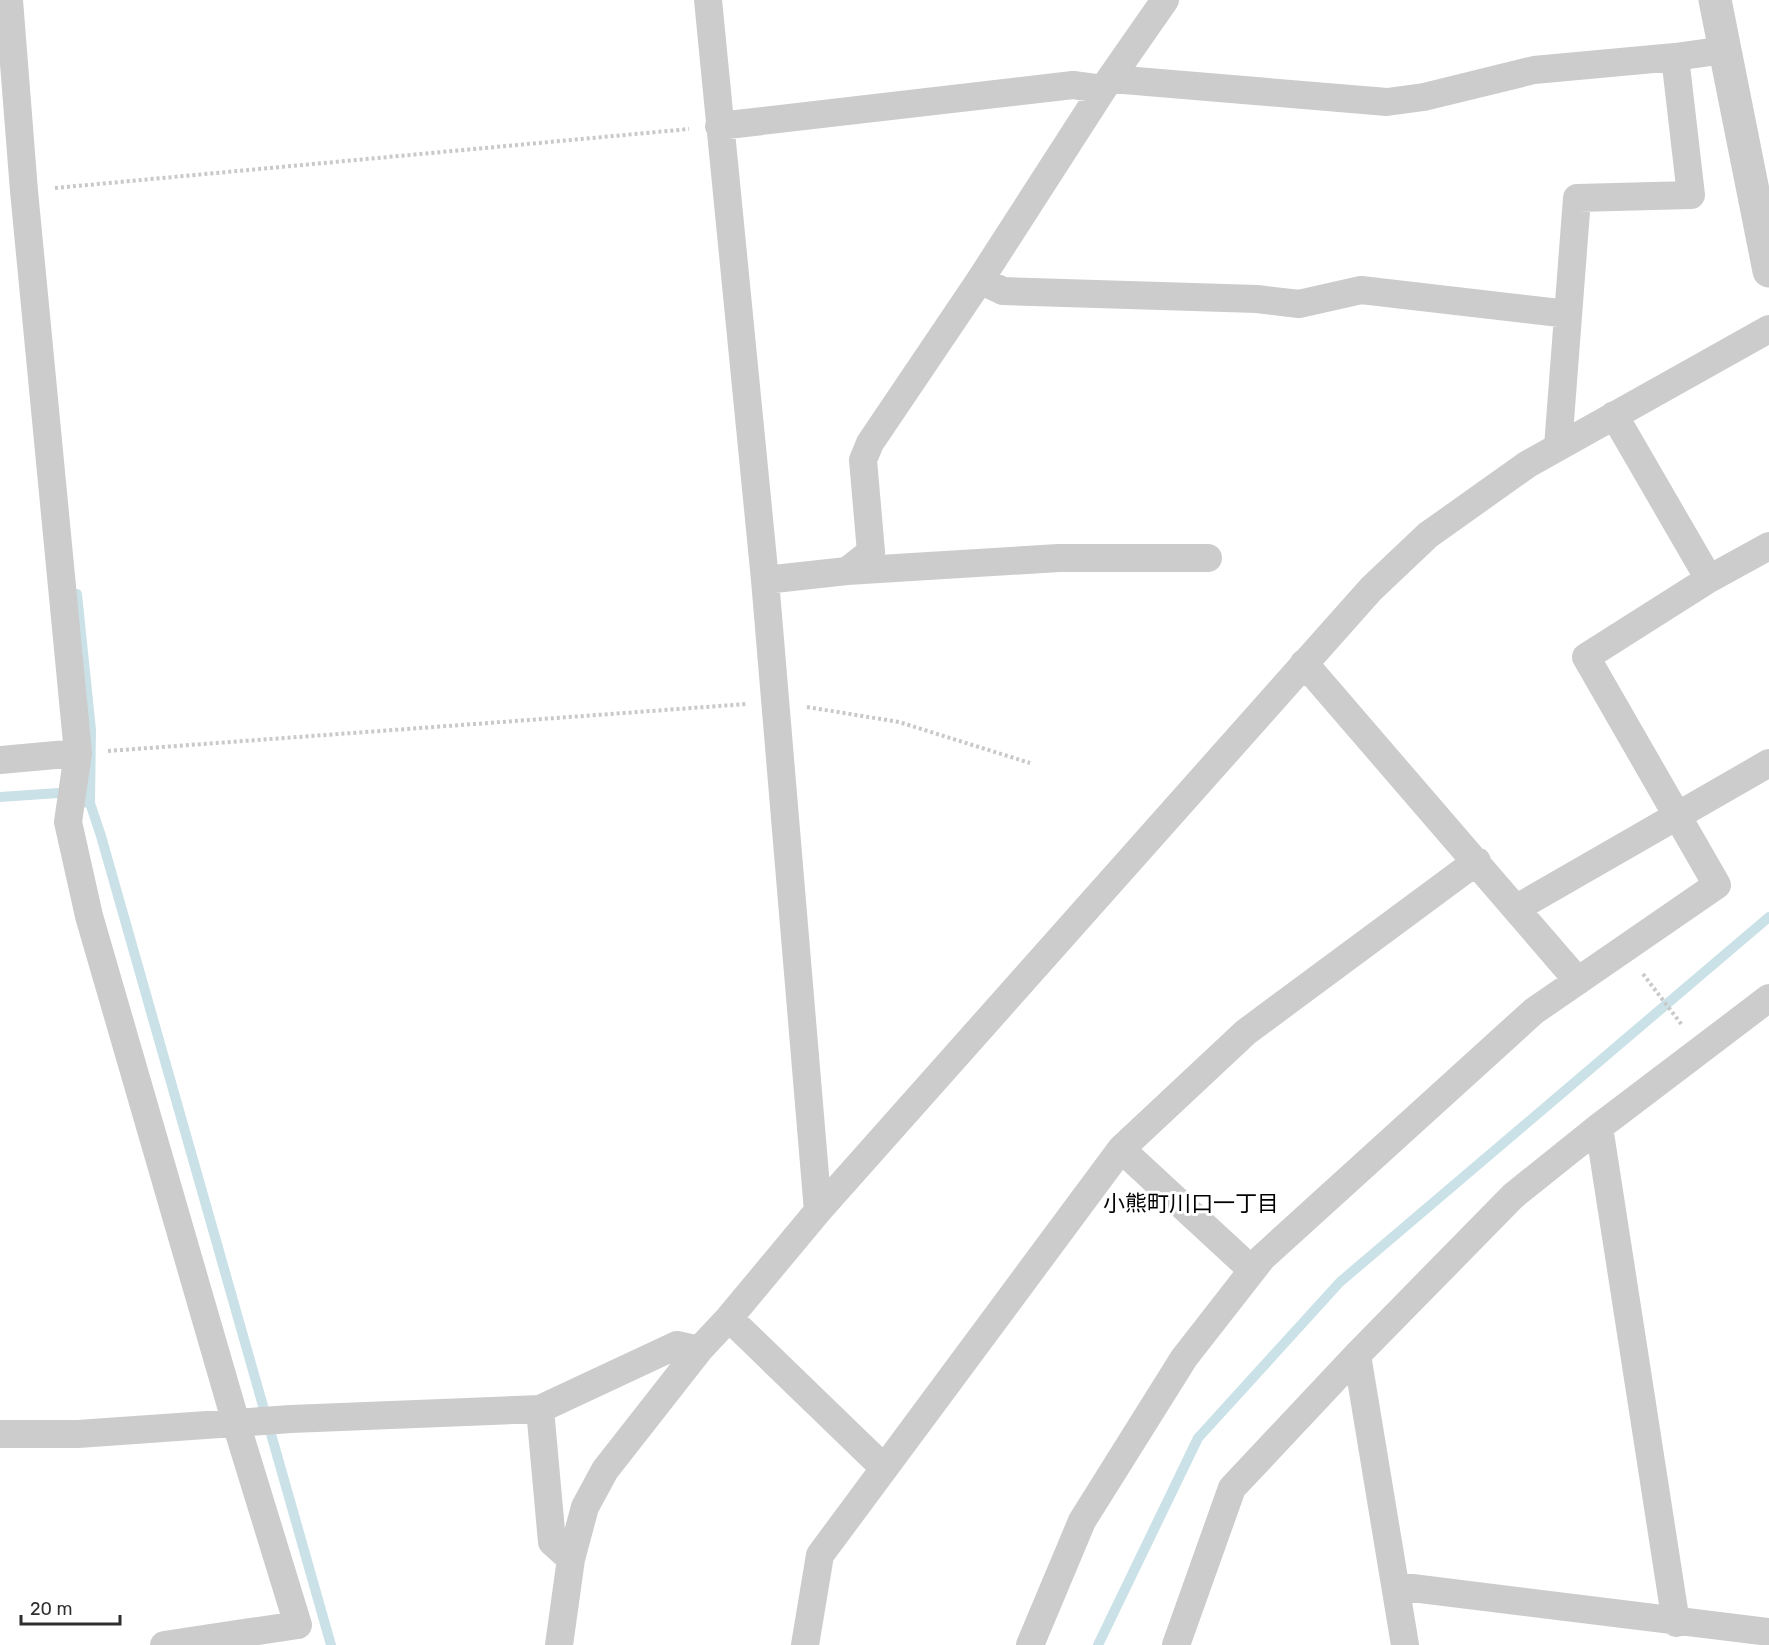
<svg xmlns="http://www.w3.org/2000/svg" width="1769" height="1645" viewBox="0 0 1769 1645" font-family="Rubik,'Noto Sans JP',sans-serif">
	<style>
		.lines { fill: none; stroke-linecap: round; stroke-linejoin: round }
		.stream { stroke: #cae2e7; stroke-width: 10 }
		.path { stroke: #c9c9c9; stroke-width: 4; stroke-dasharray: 3 3; stroke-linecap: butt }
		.minor { stroke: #ccc; stroke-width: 28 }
		.tertiary { stroke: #ccc; stroke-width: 33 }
		.labels { text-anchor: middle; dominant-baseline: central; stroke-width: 6; stroke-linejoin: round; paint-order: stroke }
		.neighbourhood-label { font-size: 22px; fill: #000; stroke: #fff }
	</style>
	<rect width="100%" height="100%" fill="#fff"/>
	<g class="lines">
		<path class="stream" d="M77,594l14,136 -1,73
			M0,797l58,-4
			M87,803h3l11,33 230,809
			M1098,1645l100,-207 142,-156 429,-365"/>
		<path class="path" d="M55,188l634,-59
			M807,707l92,15 131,41
			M108,751l638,-47
			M1643,974l39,51"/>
		<path class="minor" d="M9,0l15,191 54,562
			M708,0l57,580 53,631
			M1112,79l275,23 37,-5 110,-27 141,-13
			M719,126l354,-41 30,4
			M980,280l23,11 254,8 42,5 62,-14 207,24
			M1614,415l95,164
			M1558,447l19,-249 114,-3 -16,-138 50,-7
			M847,571l212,-13h149
			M765,580l82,-9 24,-19 -8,-92 7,-17 110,-163 123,-191 62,-89
			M1304,663l274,318
			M0,760l78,-7 -10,69 21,94 147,507 62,202 -134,20
			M1517,908l252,-145
			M1121,1149l131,121
			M729,1318l155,150
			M1357,1355l48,290
			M540,1409l12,133 19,17
			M0,1434h78l213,-15 249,-10 137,-64 22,5
			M1396,1586l373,46
			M1676,1623l-77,-496 170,-129
			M559,1645l12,-86 14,-52 20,-37 94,-120 30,-32 89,-107 553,-622 57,-54 100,-71 241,-135
			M805,1645l15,-90 301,-406 125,-117 231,-171
			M1030,1645l52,-124 102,-163 78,-100 272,-247 183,-126 -131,-228 123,-78 60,-33
			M1176,1645l56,-157 125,-133 156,-159 86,-69"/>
		<path class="tertiary" d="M1715,0l54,271"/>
	</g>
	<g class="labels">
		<g class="neighbourhood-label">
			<text x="1191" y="1203">小熊町川口一丁目</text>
		</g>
	</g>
	<path d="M21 1615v9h99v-9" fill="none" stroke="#2f2f2f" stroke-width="3"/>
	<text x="30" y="1615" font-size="18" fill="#2f2f2f" stroke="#ffffff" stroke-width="4.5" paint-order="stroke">20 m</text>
</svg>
